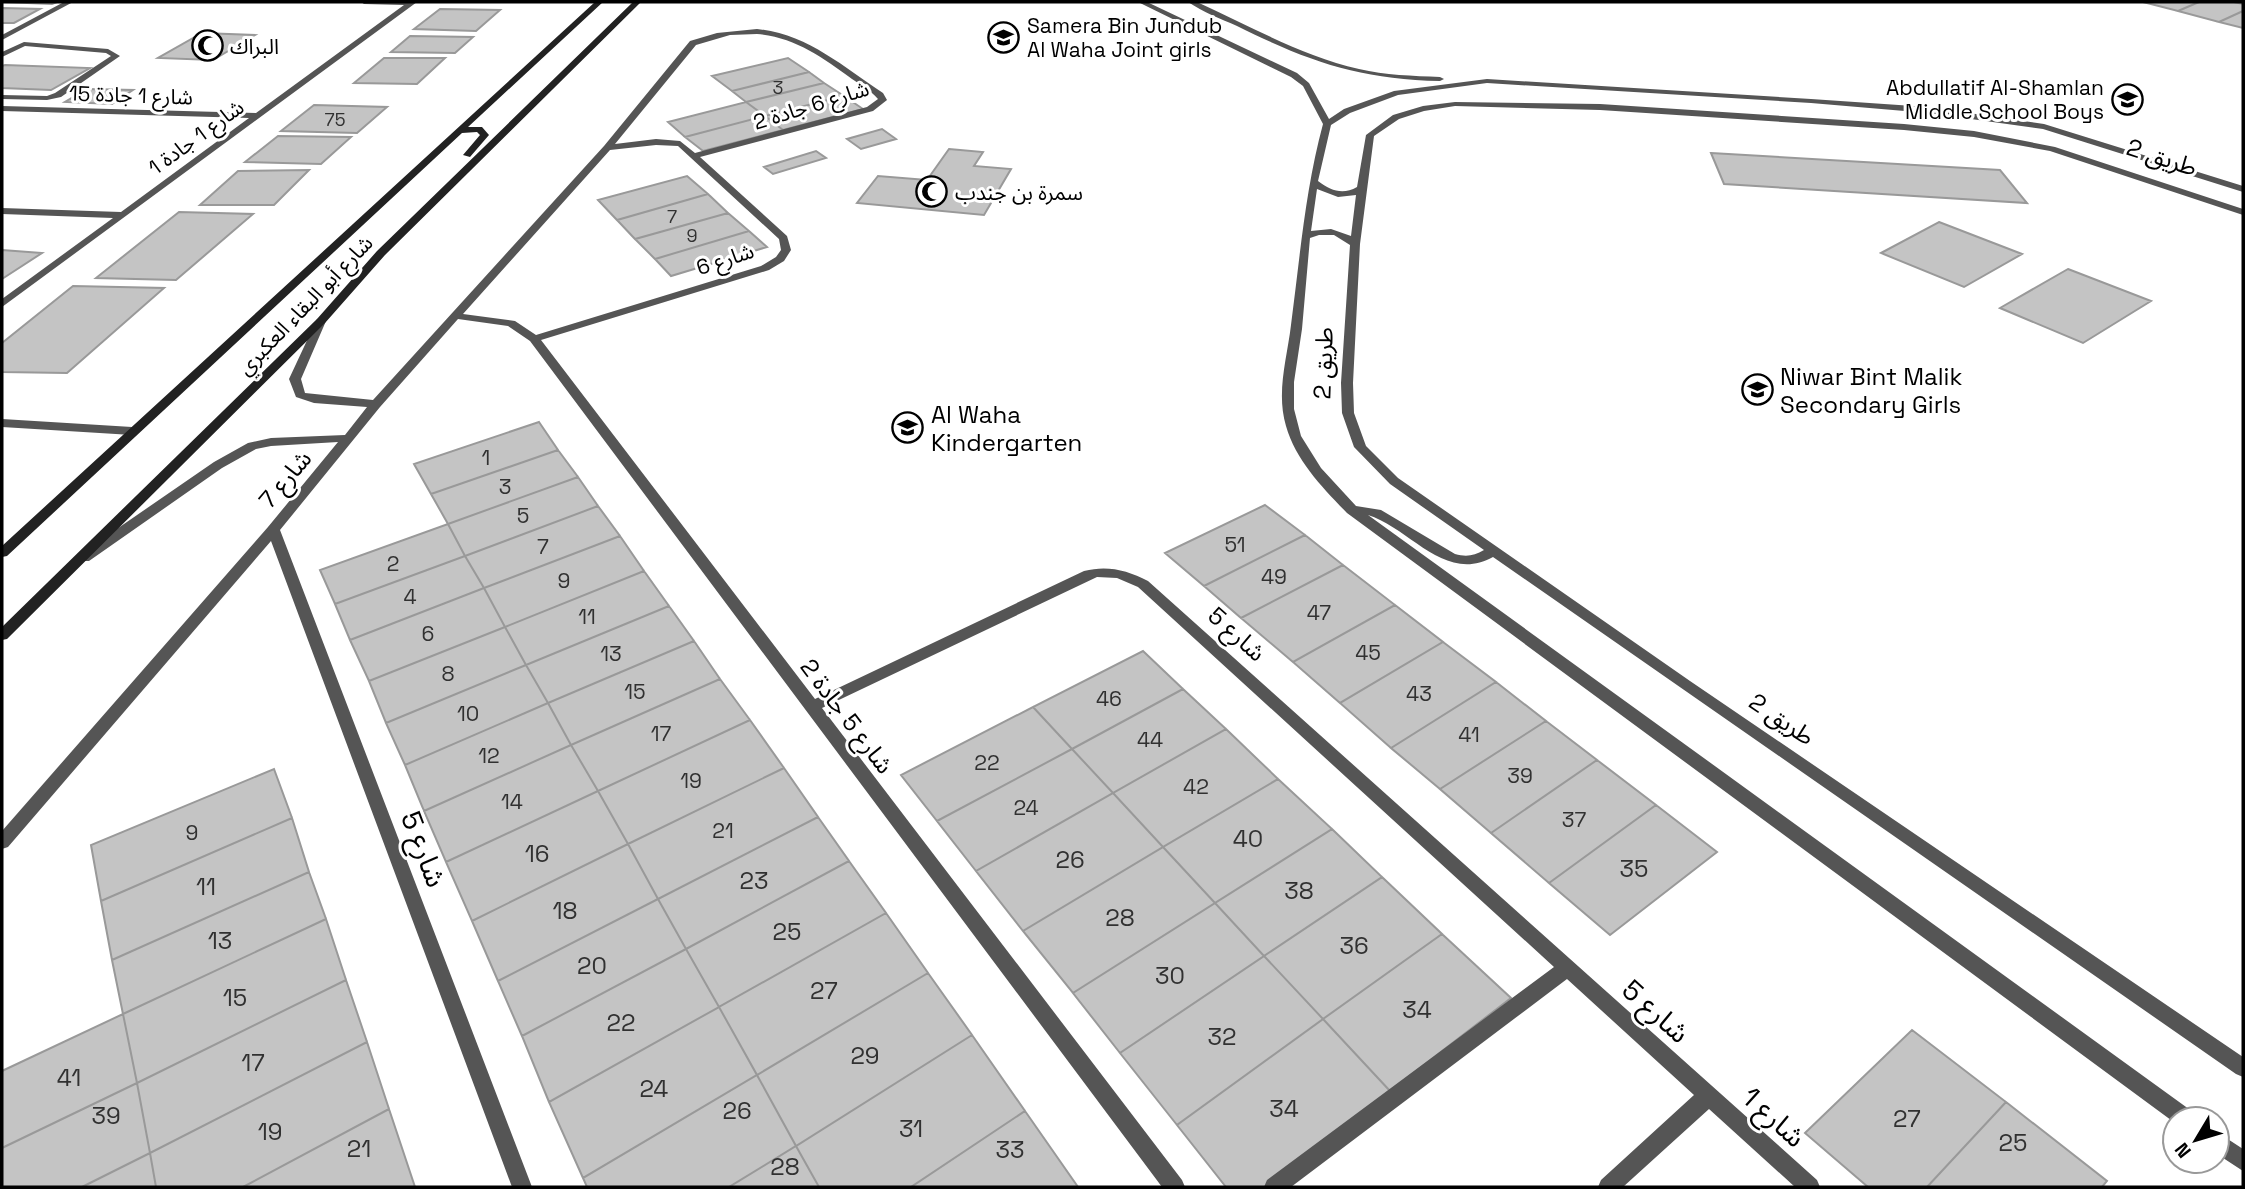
<svg xmlns="http://www.w3.org/2000/svg" width="2245" height="1189" viewBox="0 0 2245 1189" font-family="'Space Grotesk','Noto Sans Arabic',sans-serif">
	<style>
		.building { fill: #c4c4c4; stroke: #999; stroke-width: 2 }
		.lines { fill: none; stroke-linecap: round; stroke-linejoin: round }
		.minor { fill: #555; fill-rule: evenodd }
		.tertiary { fill: #555; fill-rule: evenodd }
		.secondary { fill: #222; fill-rule: evenodd }
		.labels { text-anchor: middle; dominant-baseline: central; stroke-width: 6; stroke-linejoin: round; paint-order: stroke }
		.far-number-label { font-size: 18px; fill: #313131 }
		.far-poi-label { font-size: 21px; fill: #000; stroke: #fff; text-anchor: start }
		.far-street-label { font-size: 21px; fill: #000; stroke: #fff }
		.number-label { font-size: 21px; fill: #313131 }
		.street-label { font-size: 24px; fill: #000; stroke: #fff }
		.poi-label { font-size: 24px; fill: #000; stroke: #fff; text-anchor: start }
		.near-number-label { font-size: 24px; fill: #313131 }
		.near-street-label { font-size: 28px; fill: #000; stroke: #fff }
	</style>
	<rect width="100%" height="100%" fill="#fff"/>
	<path class="building" d="M2,2h55l-5,2z
		M2143,2h56l-21,9z
		M2199,2h35l9,2v7l-24,11 -41,-11z
		M2,8l38,1 -26,14h-12z
		M440,9l60,1 -24,21 -62,-2z
		M2243,11v17l-24,-6z
		M202,33l53,2 -42,25 -55,-2z
		M410,36l63,1 -18,16 -64,-1z
		M384,58h61l-28,26 -63,-1z
		M788,58l21,14 -77,19 -20,-15z
		M5,65l85,3 -39,22 -49,-2v-22z
		M809,72l15,11 -78,19 -14,-11z
		M824,83l20,13 -79,20 -19,-14z
		M87,89l46,1 -21,14 -47,-2z
		M844,96l19,13 -80,21 -18,-14z
		M746,102l19,14 -80,21 -17,-15z
		M314,105l73,2 -30,26 -76,-2z
		M765,116l18,14 -80,21 -18,-14z
		M882,129l14,10 -35,10 -14,-10z
		M278,136l73,1 -30,27 -76,-2z
		M949,149l34,3 -9,14 37,3 -27,46 -127,-12 21,-27 49,4z
		M816,151l10,7 -53,16 -9,-7z
		M1711,153l289,17 27,33 -303,-19z
		M309,170l-35,35h-74l38,-34z
		M687,176l21,18 -91,26 -19,-20z
		M708,194l20,19 -93,26 -18,-19z
		M179,212l74,2 -77,66 -80,-2z
		M728,213l21,18 -94,28 -20,-20z
		M1939,222l83,32 -58,33 -83,-34z
		M749,231l18,16 -96,29 -16,-17z
		M2,250l40,3 -40,26z
		M2068,269l83,32 -68,42 -83,-35z
		M73,286l91,2 -97,85 -65,-1v-29z
		M539,422l19,28 -127,44 -17,-30z
		M558,450l20,27 -130,47 -17,-30z
		M578,477l20,29 -133,50 -17,-32z
		M1265,505l40,30 -101,51 -39,-33z
		M598,506l22,30 -136,52 -19,-32z
		M448,524l17,32 -130,48 -15,-34z
		M1305,535l38,30 -102,53 -37,-32z
		M620,536l24,35 -139,56 -21,-39z
		M465,556l19,32 -134,52 -15,-36z
		M1343,565l52,40 -102,57 -52,-44z
		M644,571l25,35 -143,59 -21,-38z
		M484,588l21,39 -136,54 -19,-41z
		M1395,605l48,37 -103,61 -47,-41z
		M669,606l25,35 -146,62 -22,-38z
		M505,627l21,38 -140,58 -17,-42z
		M694,641l26,38 -149,66 -23,-42z
		M1443,642l53,40 -105,66 -51,-45z
		M1143,651l40,38 -111,60 -39,-42z
		M526,665l22,38 -143,62 -19,-42z
		M720,679l30,41 -152,71 -27,-46z
		M1496,682l50,39 -106,68 -49,-41z
		M1183,689l43,40 -113,64 -41,-44z
		M548,703l23,42 -147,66 -19,-46z
		M1033,707l39,42 -135,72 -36,-46z
		M750,720l34,48 -156,76 -30,-53z
		M1546,721l51,39 -106,73 -51,-44z
		M1226,729l52,50 -115,68 -50,-54z
		M571,745l27,46 -152,71 -22,-51z
		M1072,749l41,44 -137,78 -39,-50z
		M1597,760l59,45 -107,78 -58,-50z
		M784,768l34,49 -160,82 -30,-55z
		M274,769l18,49 -191,83 -10,-56z
		M1278,779l54,50 -117,74 -52,-56z
		M598,791l30,53 -156,77 -26,-59z
		M1113,793l50,54 -140,84 -47,-60z
		M1656,805l61,47 -107,83 -61,-52z
		M818,817l31,44 -163,88 -28,-50z
		M292,818l17,54 -197,88 -11,-59z
		M1332,829l50,48 -118,79 -49,-53z
		M628,844l30,55 -160,82 -26,-60z
		M1163,847l52,56 -142,90 -50,-62z
		M849,861l37,52 -167,94 -33,-58z
		M309,872l17,47 -203,95 -11,-54z
		M1382,877l60,57 -119,85 -59,-63z
		M658,899l28,50 -164,87 -24,-55z
		M1215,903l49,53 -144,97 -47,-60z
		M886,913l42,60 -171,102 -38,-68z
		M326,919l20,61 -209,103 -14,-69z
		M1442,934l69,64 -121,93 -67,-72z
		M686,949l33,58 -170,95 -27,-66z
		M1264,956l59,63 -146,106 -57,-72z
		M928,973l44,62 -176,111 -39,-71z
		M346,980l21,62 -217,111 -13,-70z
		M719,1007l38,68 -174,103 -34,-76z
		M123,1014l14,69 -135,65v-77z
		M1323,1019l67,72 -124,96h-40l-49,-62z
		M1912,1030l94,72 -79,85h-59l-63,-54z
		M972,1035l53,76 -114,76h-92l-23,-41z
		M367,1042l22,67 -146,78h-87l-6,-34z
		M757,1075l39,71 -67,41h-142l-4,-9z
		M137,1083l13,70 -68,34h-80v-39z
		M2006,1102l101,79 -5,6h-175z
		M389,1109l26,78h-172z
		M1025,1111l53,76h-167z
		M796,1146l23,41h-90z
		M150,1153l6,34h-74z"/>
	<g class="lines">
		<path class="minor" d="M64,2h9l-71,38v-5z
			M361,2h56l-415,305v-8l111,-81 -111,-4v-6l119,4 128,-94 -247,-7v-5l254,7 148,-108 -40,-1z
			M757,29c50,5 85,37 126,64l4,7 -14,11 -173,46 87,79 4,14 -7,11 -15,9 -228,70 274,359 269,-128c23,-6 43,-1 64,10l669,599 3,7h-25l-86,-78 -86,78h-25l3,-7 93,-85 -127,-116 -276,208h-27l3,-7 287,-213 -416,-380 -21,-9 -20,-1 -275,131 360,472 3,7h-23l-632,-846 -22,-15 -50,-7 -78,88 -100,123 252,657h-20l-241,-646 -263,306 -6,2v-18l266,-304 70,-85 -67,4 -15,3 -34,19 -133,93h-10l-2,-3 2,-3 135,-93 34,-19 23,-5 74,-3 22,-28 -53,-4 -18,-6 -7,-18 28,-60 4,-1 5,3 -25,58 4,14 68,7 231,-254 86,-105 27,-8zM757,34c37,3 65,23 95,45 9,6 19,12 26,20l-11,8 -172,46 -15,-12 -24,-2 -41,5 81,-99 34,-10zM656,145l22,1 101,93 2,11 -5,7 -15,9 -225,69 -21,-14 -52,-7 147,-164z
			M24,42l84,7 12,7 -59,41 -14,3 -45,-1v-4l45,1 8,-3 56,-37 -5,-3 -81,-7 -23,11v-5z
			M2,419l130,8 6,4 -6,4 -130,-8z"/>
		<path class="tertiary" d="M1138,2h9l150,71 12,10 20,36 15,-10 50,-18 93,-12 324,20 117,8 116,17 199,62v6l-200,-63 -115,-16 -117,-10 -324,-20 -89,12 -48,18 -19,12 -13,56c13,10 25,14 39,6l9,-52 27,-20 30,-9 32,-4 145,2 304,20 70,7 81,16 188,62v6l-193,-64 -76,-14 -70,-7 -304,-20 -145,-4 -31,5 -25,8 -25,17 -14,108 -7,139 1,30 12,33 32,32 292,203 553,376v20l-7,-3 -743,-517c-48,27 -83,-29 -125,-42l825,597 3,7h-21v4l-828,-610c-24,-25 -51,-52 -61,-87 -10,-34 1,-67 5,-101 9,-68 14,-134 32,-201l-20,-38 -12,-9zM1317,189l21,8 18,-2 -5,41 -20,-7 -20,2zM1319,235h15l16,10 -9,138 1,30 12,34 36,37 94,66c-10,6 -18,7 -29,4l-74,-44 -25,-4 -35,-38 -20,-32 -7,-27v-27l8,-53 8,-91z
			M1188,2h9c53,24 105,54 162,67 26,6 54,7 81,8l4,2 -4,2c-81,-2 -130,-19 -203,-55 -16,-7 -34,-14 -49,-24z
			M2217,1132l26,17v22l-26,-17z"/>
		<path class="secondary" d="M595,2h8l-135,125h14l7,8 -19,22 -7,-2 17,-20 -3,-3 -15,1 -455,423 -5,1v-11z
			M633,2h8l-256,253 -60,68 -318,316 -5,1v-13l315,-308 60,-68z"/>
	</g>
	<defs>
		<symbol id="school-ring" viewBox="-11 -11 22 22"><circle r="9.5" fill="#fff" stroke="#000" stroke-width="1.5"/><path d="M0-5L7-2L0 1L-7-2ZM-4 1L0 2.5L4 1V4Q0 6-4 4Z" fill="#000"/></symbol>
		<symbol id="mosque-ring" viewBox="-11 -11 22 22"><circle r="9.5" fill="#fff" stroke="#000" stroke-width="1.5"/><path d="M3.5-4.9A6 6 0 1 0 3.5 4.9A5 5 0 1 1 3.5-4.9Z" fill="#000"/></symbol>
	</defs>
	<g fill-rule="evenodd">
		<use href="#school-ring" x="986" y="20" width="35" height="35"/>
		<use href="#mosque-ring" x="190" y="28" width="35" height="35"/>
		<use href="#school-ring" x="2110" y="82" width="35" height="35"/>
		<use href="#mosque-ring" x="914" y="174" width="35" height="35"/>
		<use href="#school-ring" x="1740" y="372" width="35" height="35"/>
		<use href="#school-ring" x="890" y="410" width="35" height="35"/>
	</g>
	<g class="labels">
		<g class="far-number-label">
			<text x="778" y="87">3</text>
			<text x="335" y="119">75</text>
			<text x="672" y="216">7</text>
			<text x="692" y="235">9</text>
		</g>
		<g class="far-poi-label">
			<text x="1027" y="25">Samera Bin Jundub<tspan x="1027" dy="24">Al Waha Joint girls</tspan></text>
			<text x="230" y="46">البراك</text>
			<text x="2104" y="87" text-anchor="end">Abdullatif Al-Shamlan<tspan x="2104" dy="24">Middle School Boys</tspan></text>
			<text x="955" y="192">سمرة بن جندب</text>
		</g>
		<g class="far-street-label">
			<text transform="translate(131 95) rotate(2)">شارع 1 جادة 15</text>
			<text transform="translate(811 105) rotate(-17)">شارع 6 جادة 2</text>
			<text transform="translate(196 137) rotate(-36)">شارع 1 جادة 1</text>
			<text transform="translate(725 259) rotate(-18)">شارع 6</text>
			<text transform="translate(305 305) rotate(-46)">شارع أبو البقاء العكبري</text>
		</g>
		<g class="number-label">
			<text x="486" y="457">1</text>
			<text x="505" y="486">3</text>
			<text x="523" y="515">5</text>
			<text x="1235" y="544">51</text>
			<text x="543" y="546">7</text>
			<text x="393" y="563">2</text>
			<text x="1274" y="576">49</text>
			<text x="564" y="580">9</text>
			<text x="410" y="596">4</text>
			<text x="1319" y="612">47</text>
			<text x="587" y="616">11</text>
			<text x="428" y="633">6</text>
			<text x="1368" y="652">45</text>
			<text x="611" y="653">13</text>
			<text x="448" y="673">8</text>
			<text x="635" y="691">15</text>
			<text x="1419" y="693">43</text>
			<text x="1109" y="698">46</text>
			<text x="468" y="713">10</text>
			<text x="661" y="733">17</text>
			<text x="1469" y="734">41</text>
			<text x="1150" y="739">44</text>
			<text x="489" y="755">12</text>
			<text x="987" y="762">22</text>
			<text x="1520" y="775">39</text>
			<text x="691" y="780">19</text>
			<text x="1196" y="786">42</text>
			<text x="512" y="801">14</text>
			<text x="1026" y="807">24</text>
			<text x="1574" y="819">37</text>
			<text x="723" y="830">21</text>
			<text x="192" y="832">9</text>
		</g>
		<g class="street-label">
			<text transform="translate(2162 157) rotate(18)">طريق 2</text>
			<text transform="translate(1323 363) rotate(-88)">طريق 2</text>
			<text transform="translate(285 479) rotate(-50)">شارع 7</text>
			<text transform="translate(1237 634) rotate(42)">شارع 5</text>
			<text transform="translate(847 716) rotate(53)">شارع 5 جادة 2</text>
			<text transform="translate(1782 719) rotate(34)">طريق 2</text>
		</g>
		<g class="poi-label">
			<text x="1780" y="376">Niwar Bint Malik<tspan x="1780" dy="28">Secondary Girls</tspan></text>
			<text x="931" y="414">Al Waha<tspan x="931" dy="28">Kindergarten</tspan></text>
		</g>
		<g class="near-number-label">
			<text x="1248" y="838">40</text>
			<text x="537" y="853">16</text>
			<text x="1070" y="859">26</text>
			<text x="1634" y="868">35</text>
			<text x="754" y="880">23</text>
			<text x="206" y="886">11</text>
			<text x="1299" y="890">38</text>
			<text x="565" y="910">18</text>
			<text x="1120" y="917">28</text>
			<text x="787" y="931">25</text>
			<text x="220" y="940">13</text>
			<text x="1354" y="945">36</text>
			<text x="592" y="965">20</text>
			<text x="1170" y="975">30</text>
			<text x="824" y="990">27</text>
			<text x="235" y="997">15</text>
			<text x="1417" y="1009">34</text>
			<text x="621" y="1022">22</text>
			<text x="1222" y="1036">32</text>
			<text x="865" y="1055">29</text>
			<text x="253" y="1062">17</text>
			<text x="69" y="1077">41</text>
			<text x="654" y="1088">24</text>
			<text x="1284" y="1108">34</text>
			<text x="737" y="1110">26</text>
			<text x="106" y="1115">39</text>
			<text x="1907" y="1118">27</text>
			<text x="911" y="1128">31</text>
			<text x="270" y="1131">19</text>
			<text x="2013" y="1142">25</text>
			<text x="359" y="1148">21</text>
			<text x="1010" y="1149">33</text>
			<text x="785" y="1166">28</text>
		</g>
		<g class="near-street-label">
			<text transform="translate(424 849) rotate(69)">شارع 5</text>
			<text transform="translate(1656 1011) rotate(42)">شارع 5</text>
			<text transform="translate(1774 1117) rotate(42)">شارع 1</text>
		</g>
	</g>
	<rect width="2245" height="1189" fill="none" stroke="#000000" stroke-width="7"/>
	<g transform="translate(2196 1140) rotate(232)"><circle r="33" fill="#ffffff" stroke="#999999" stroke-width="2"/>
	<path d="M0-5L12 26L0 18L-12 26Z" fill="#000000"/>
	<text y="-10" font-size="19" font-weight="bold" text-anchor="middle" fill="#000000">N</text>
	</g>
</svg>
